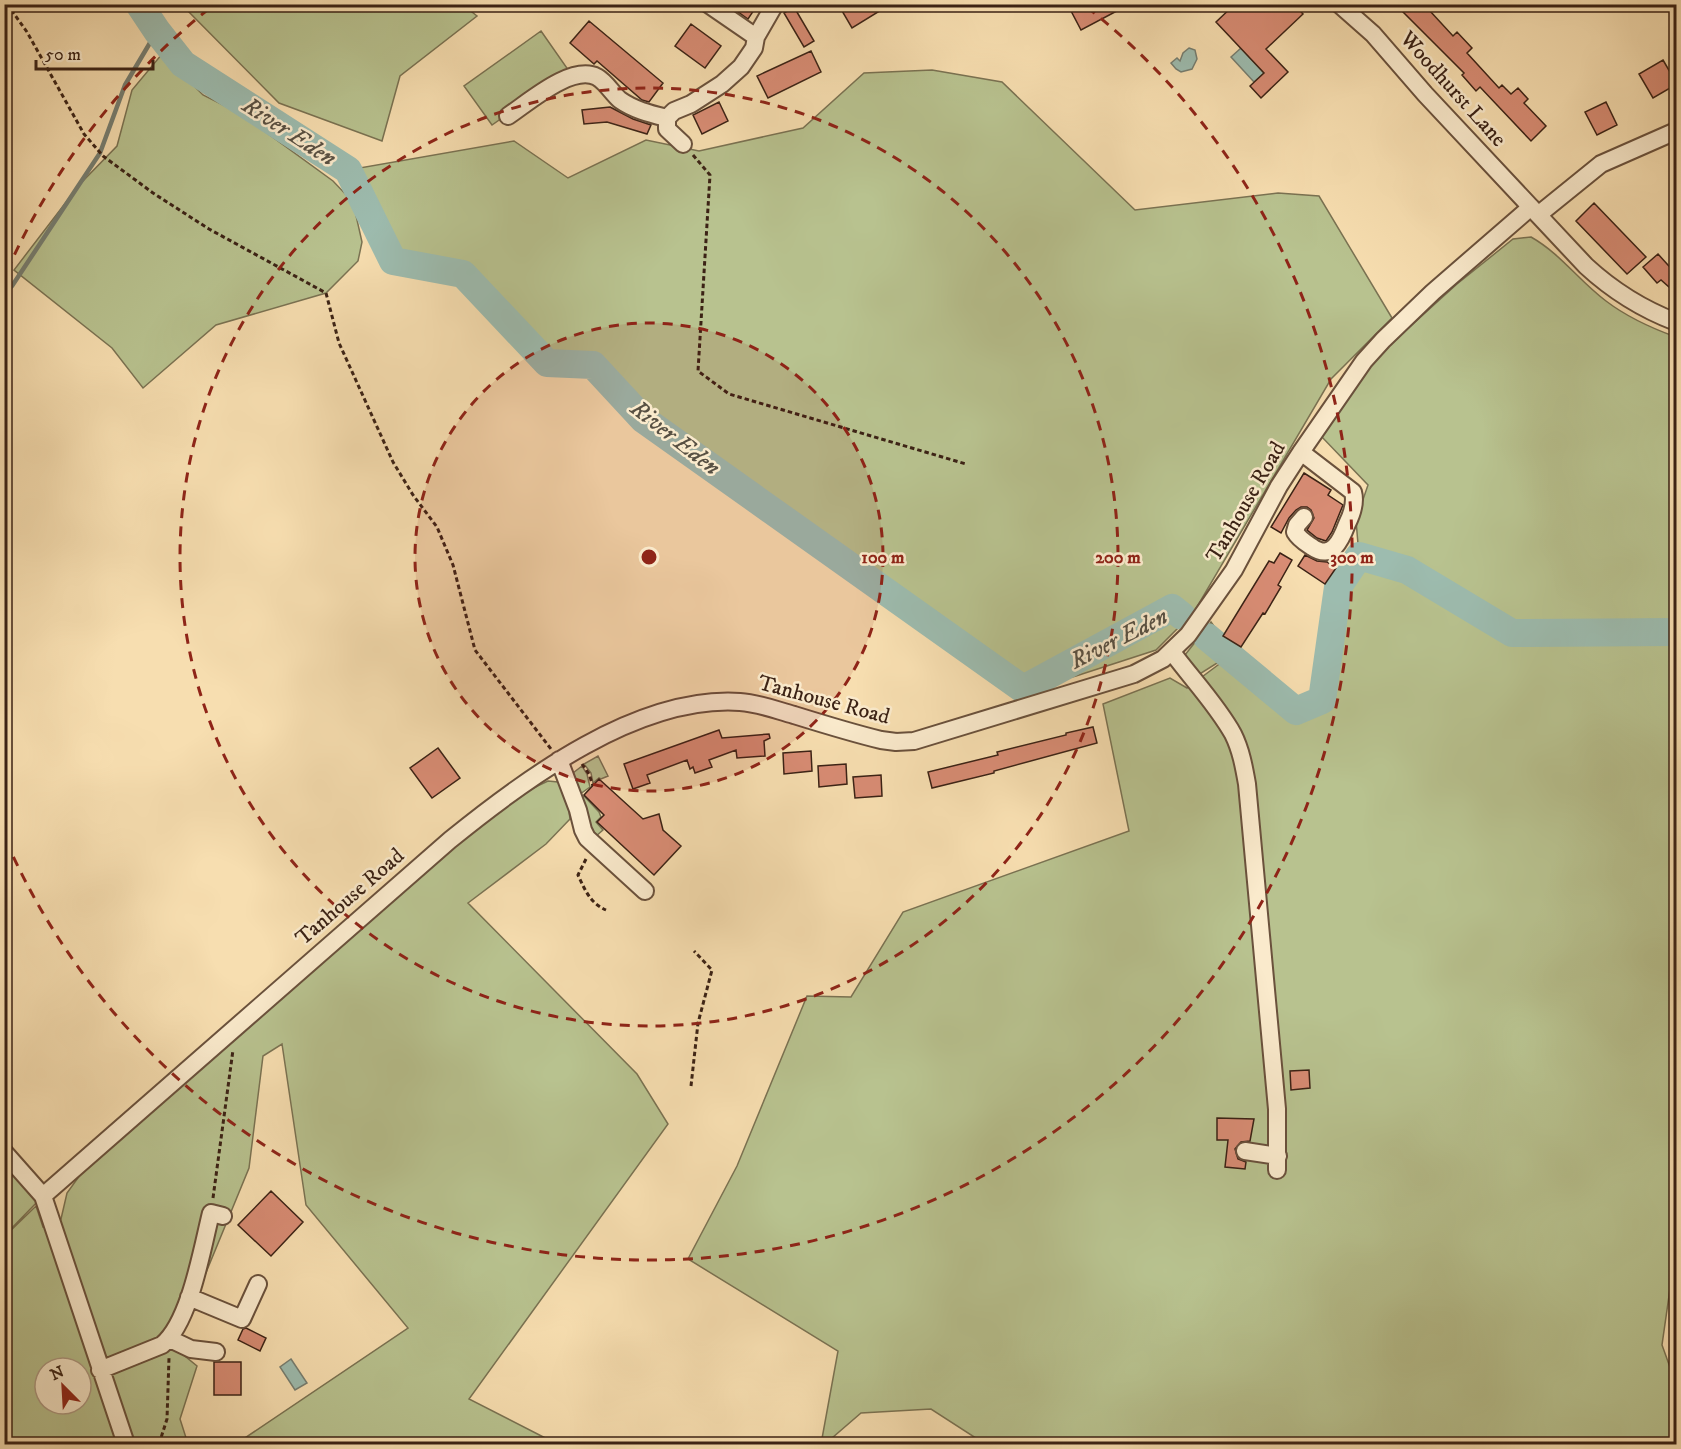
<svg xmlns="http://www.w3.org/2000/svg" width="1681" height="1449" viewBox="0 0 1681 1449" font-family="'IM FELL DW Pica',serif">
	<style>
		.green { fill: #b8c28f; stroke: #7a7252; stroke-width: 1.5; fill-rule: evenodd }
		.water { fill: #9dbcaf; stroke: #767e71; stroke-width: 1.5 }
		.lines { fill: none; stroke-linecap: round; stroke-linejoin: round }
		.stream { stroke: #767e71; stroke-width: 4.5 }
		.river { stroke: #9dbcaf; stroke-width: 28 }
		.building { fill: #d88c74; stroke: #3b2215; stroke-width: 1.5 }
		.minor-casing { stroke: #6a513c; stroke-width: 20 }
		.path { stroke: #3b2215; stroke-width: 3; stroke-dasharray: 4.5 3; stroke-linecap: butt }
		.minor { stroke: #faeacc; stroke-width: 16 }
		.ring { fill: none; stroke: #8f2418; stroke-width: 3; stroke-dasharray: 10 8 }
		.labels { text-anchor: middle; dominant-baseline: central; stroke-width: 5; stroke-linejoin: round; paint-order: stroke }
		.street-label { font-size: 22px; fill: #3b2215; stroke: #faeacc }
		.water-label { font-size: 24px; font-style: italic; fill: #585043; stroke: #faeacc }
		.centre { fill: #8f2418; stroke: #faeacc; stroke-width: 3 }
		.ring-label { font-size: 18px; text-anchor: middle; font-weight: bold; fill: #8f2418; stroke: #faeacc; stroke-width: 5; stroke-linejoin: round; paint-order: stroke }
	</style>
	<rect width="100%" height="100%" fill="#f7deb0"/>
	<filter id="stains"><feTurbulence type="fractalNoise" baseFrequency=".00333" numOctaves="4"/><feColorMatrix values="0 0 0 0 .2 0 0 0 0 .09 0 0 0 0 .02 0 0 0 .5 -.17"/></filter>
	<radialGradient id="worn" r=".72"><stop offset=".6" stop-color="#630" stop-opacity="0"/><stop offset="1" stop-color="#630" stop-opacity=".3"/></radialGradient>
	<path class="green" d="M463,5l14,11 -77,60 -18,65 -103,-38 -97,-98z
		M541,31l28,40 -77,54 -28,-39z
		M162,54l41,41 38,19 92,67 20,21 9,40 -4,19 -32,32 -110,32 -73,63 -31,-40 -98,-78 66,-86 37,-38 15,-56z
		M932,70l70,12 133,128 143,-17 41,3 73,122 -61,61 -137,233 -38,38 -80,26 -53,13 -380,-270 -50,-54 -46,-2 -84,-89 -70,-13 -45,-91 166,-29 54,37 78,-38 53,11 104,-23 61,-55z
		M1531,237c30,17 48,44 75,64 21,16 45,27 70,36v935l-4,3 -10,70 14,39v60h-691l-54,-35 -70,4 -36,31h-4l17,-93 -150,-92 49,-93 70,-170 44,1 52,-85 226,-81 -26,-127 67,-26 17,10 35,-26 22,8 52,41 28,-27 14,-97 21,-31 -3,-36 12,-35 -48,-50 35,-53 24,-26 25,-24 53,-48 56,-45z
		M1211,622l22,31 -38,24 -14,-17z
		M598,756l10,20 -7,3 -2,-1 -6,5 -2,-10 -7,-9z
		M582,766l5,8 3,13 -10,7 -7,-21z
		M548,781l10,1 9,15 3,22 -24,25 -78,59 169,171 31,50 -199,275 88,45h-321l172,-116 -102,-123 -24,-161 -19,12 -14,112 -74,180 22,18 -17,53 8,25h-183v-208l31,-30 7,21 18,-8 6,-26 13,-18c113,-100 224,-204 341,-300 39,-32 81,-74 127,-94zM45,1368h36v36h-36z
		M584,796l15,16 2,5 -5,5 7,8 -8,7 -4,-5 -10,-35z
		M4,1152l39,44 -38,39h-1z"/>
	<path class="water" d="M1189,48l6,2 2,9 -5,10 -11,3 -5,-3 -5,-6 6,-5 3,3 3,-8z
		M1241,48l23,25 -10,9 -23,-25z
		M291,1359l16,24 -12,7 -15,-23z"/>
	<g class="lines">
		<path class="stream" d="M4,294l8,-8 88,-133 25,-68 32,-54"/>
		<path class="river" d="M139,4l18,27 26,33 165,106 45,91 70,13 84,89 46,2 50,54 380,270 149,-81 10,8
			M1207,637l89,74 26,-11 16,-113 21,-31 48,14 105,63 164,-1"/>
	</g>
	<path class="building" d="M727,4h31l-10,15z
		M838,4h53l-39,24z
		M1079,4h51l-49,26 -11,-21z
		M1235,4h59l9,10 -37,35 22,23 -27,26 -11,-12 14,-13 -48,-51z
		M1395,4h42l-7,7 23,25 4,-4 15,16 -5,5 32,35 3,-3 9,9 7,-6 10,11 -4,4 22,23 -15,15 -51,-54 -4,4 -14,-16 2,-2z
		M794,7l20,34 -10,6 -20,-34z
		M589,21l74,62 -14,19 -7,-2 -45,-39 -3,3 -24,-21z
		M691,24l30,22 -16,22 -30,-22z
		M811,51l10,21 -53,26 -11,-22z
		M1663,60l14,24 -24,14 -14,-24z
		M719,102l9,19 -26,13 -9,-19z
		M1606,102l11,23 -20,10 -12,-23z
		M610,107l23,12 18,6 -4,9 -40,-12 -23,2 -2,-14z
		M1594,203l52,54 -19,17 -51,-53z
		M1658,254l19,21v19l-16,-14 -4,3 -14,-16z
		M1304,473l27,17 -3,5 15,10 -11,27 -6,9 -9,-3 -10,-8 7,-12 -3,-8 -4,-3h-6l-5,3 -7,8 -8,15 -10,-6z
		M1280,553l12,7 -14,25 3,2 -16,27 -2,-1 -22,34 -18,-11 46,-75 5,2z
		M1305,555l12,6 10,1 9,6 -11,16 -27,-18z
		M1093,727l4,16 -103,28v2l-62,15 -4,-16 70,-17 -1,-3 69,-17v-2z
		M719,730l3,8 47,-4 1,4 -6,3 1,15 -28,2 -1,-8 -27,10 3,7 -17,6 -2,-6 -3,2 -3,-9 -40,15 3,8 -17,6 -9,-25z
		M438,748l22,30 -28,20 -22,-30z
		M811,751l1,20 -28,3 -1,-21z
		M846,764l1,20 -28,3 -1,-21z
		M881,775l1,21 -27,2 -2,-21z
		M599,779l44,40 16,-5 4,16 18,16 -27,29 -57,-53 7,-7 -20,-20z
		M1309,1070l1,18 -19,2 -1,-19z
		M1217,1118l37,1 -4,22 -9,1 -6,7 3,10 8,3 -1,7 -20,-2 3,-27h-11z
		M271,1191l32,31 -32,34 -33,-31z
		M246,1328l20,10 -6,13 -22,-11 5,-11z
		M214,1362h27v33h-27z"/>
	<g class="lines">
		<defs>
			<path id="minor" d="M708,4l48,33
				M1339,4l34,30 52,60 161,172c26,24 56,43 90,56
				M508,116c21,-14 64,-52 89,-39 9,5 15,16 23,23 14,10 31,14 47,18
				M683,144l-16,-15v-11l7,-7 17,-7 31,-20 19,-17 13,-19 2,-11 19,-33
				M1538,215l63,-51 75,-33
				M1301,452l52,40c3,11 -1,22 -6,32 -6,16 -15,37 -35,23 -6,-4 -13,-8 -17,-15l2,-7 7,-8
				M1172,652c20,27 45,53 61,82 8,16 11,33 14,50l30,325v61
				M559,760l19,50 5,20 4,8 58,53
				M1245,1151l33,5
				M4,1152l39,44 83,248
				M43,1196l407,-356c75,-61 188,-145 290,-138 18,1 36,8 54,13 29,9 58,18 87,25l15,2 18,-1 220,-67 29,-15 25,-24 46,-65 45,-84 22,-34 63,-91 19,-21 50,-48 98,-85
				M189,1297l53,22 16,-35
				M170,1339l21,10 25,3
				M100,1370l62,-25c28,-23 40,-96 49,-132l12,3"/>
		</defs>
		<use href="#minor" class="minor-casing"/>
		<path class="path" d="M7,4l20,28 57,102 19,22 50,37 56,36 117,64 13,50 54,119 20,33 24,32 16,38 22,85 76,99
			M693,155l17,20 -12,196 31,23 237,70
			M582,764l7,10 4,12
			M586,859l-8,16c7,15 12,28 28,35
			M691,1086l7,-63 14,-53 -18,-19
			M213,1198l20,-148
			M159,1444l8,-25 2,-61"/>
		<use href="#minor" class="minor"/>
	</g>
	<circle cx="649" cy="557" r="234" fill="#8f2418" fill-opacity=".12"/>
	<g class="ring">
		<circle cx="649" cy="557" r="234"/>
		<circle cx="649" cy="557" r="469"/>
		<path d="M7 271A703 703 0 0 1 211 7M1087 7A703 703 0 1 1 7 843"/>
	</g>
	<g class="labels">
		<g class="street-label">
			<text transform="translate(1453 89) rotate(48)">Woodhurst Lane</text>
			<text transform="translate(1246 502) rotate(-60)">Tanhouse Road</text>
			<text transform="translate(824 700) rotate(15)">Tanhouse Road</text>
			<text transform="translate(350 897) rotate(-41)">Tanhouse Road</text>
		</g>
		<g class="water-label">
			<text transform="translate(289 132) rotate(33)">River Eden</text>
			<text transform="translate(675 438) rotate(38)">River Eden</text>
			<text transform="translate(1119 639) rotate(-27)">River Eden</text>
		</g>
	</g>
	<circle cx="649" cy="557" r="9" class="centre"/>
	<g class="ring-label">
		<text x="883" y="563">100 m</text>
		<text x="1118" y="563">200 m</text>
		<text x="1352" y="563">300 m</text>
	</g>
	<rect width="1681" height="1449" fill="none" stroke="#f7deb0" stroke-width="24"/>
	<rect x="6" y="6" width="1669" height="1437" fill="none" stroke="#3b2215" stroke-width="3"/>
	<rect x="12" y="12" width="1657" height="1425" fill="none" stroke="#3b2215" stroke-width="1.5"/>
	<g transform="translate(63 1386) rotate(336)"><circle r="28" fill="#faeacc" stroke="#ae9a83" stroke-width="1.5"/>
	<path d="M0-4.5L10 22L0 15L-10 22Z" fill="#8f2418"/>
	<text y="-9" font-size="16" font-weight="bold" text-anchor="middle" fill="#3b2215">N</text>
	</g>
	<path d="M36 60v9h117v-9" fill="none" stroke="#3b2215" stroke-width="3"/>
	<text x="45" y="60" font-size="18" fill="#3b2215" stroke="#faeacc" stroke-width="4.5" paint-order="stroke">50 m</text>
	<rect width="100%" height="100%" filter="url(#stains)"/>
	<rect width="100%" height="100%" fill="url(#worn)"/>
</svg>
